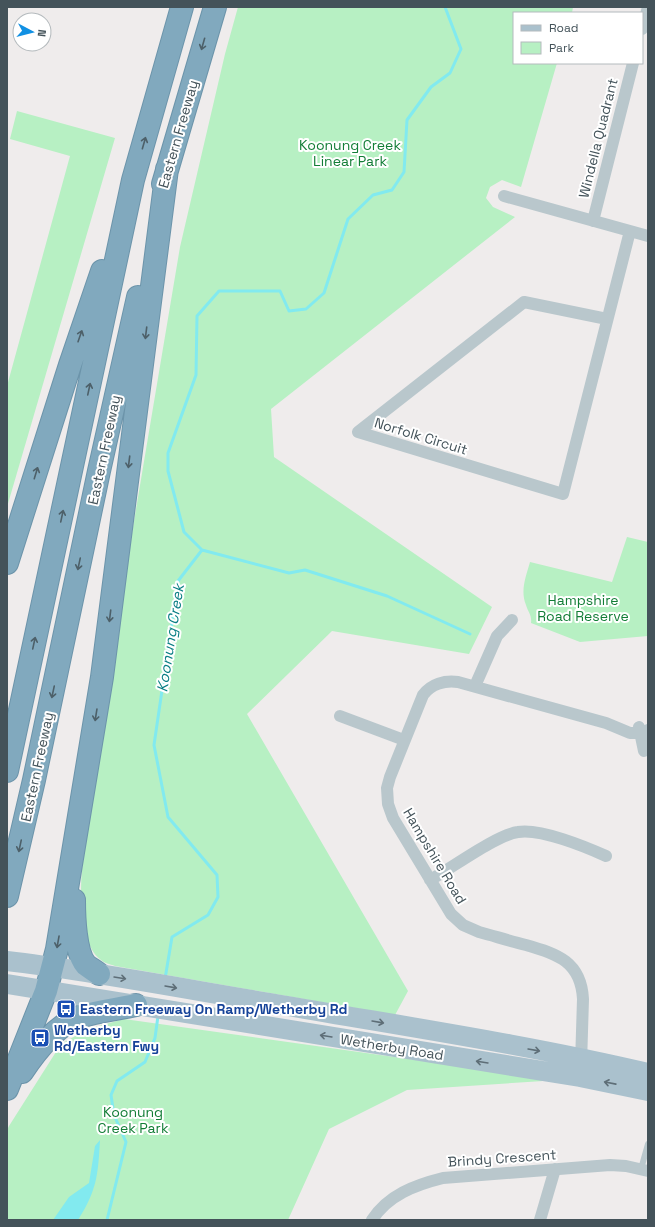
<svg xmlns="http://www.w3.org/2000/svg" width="655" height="1227" viewBox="0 0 655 1227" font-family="'Space Grotesk',sans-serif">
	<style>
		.green { fill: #b7f0c3 }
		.water { fill: #82eaef }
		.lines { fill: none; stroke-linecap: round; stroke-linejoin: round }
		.stream { stroke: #82eaef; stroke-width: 3 }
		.motorway-casing { stroke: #6c94aa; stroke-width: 24 }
		.service { stroke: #b9c7cc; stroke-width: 6 }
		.minor { stroke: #b9c7cc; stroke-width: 12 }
		.primary { stroke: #aac1cd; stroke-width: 20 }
		.motorway { stroke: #81a9be; stroke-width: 22 }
		.oneway { stroke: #4d6069 }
		.oneway2 { stroke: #5e6e77 }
		.labels { text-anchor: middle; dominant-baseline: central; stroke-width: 4; stroke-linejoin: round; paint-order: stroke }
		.street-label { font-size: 14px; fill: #44535a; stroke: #fff }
		.park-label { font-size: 14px; fill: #127d36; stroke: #fff }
		.transit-label { font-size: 14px; font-weight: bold; fill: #164399; stroke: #fff; text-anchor: start }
		.water-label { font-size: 15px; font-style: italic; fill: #097e84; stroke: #fff }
	</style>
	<rect width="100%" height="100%" fill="#efecec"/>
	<path class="green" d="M238,7h335l-1,6h-58v50h43l-36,124 -19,-7 -12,7 -4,11 7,9 22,10 -244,192 3,48 218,150 -23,47 -137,-23 -85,83 161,277 -13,24 -280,-49c-5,-2 -11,-3 -14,-6 -22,-16 -21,-67 -19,-91l51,-342 47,-280 45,-193z
		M17,111l98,27 -108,369v-121l63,-230 -60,-17z
		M627,537l21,5v94l-68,6 -49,-19c1,-8 -3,-11 -5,-18 -6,-14 0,-29 4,-43l82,20z
		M124,1019l435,61 -152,10 -78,39 -41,91h-281v-90l2,-4 52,-82 27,-15z"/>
	<path class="water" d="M100,1140c-2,35 -3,50 -22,80h-25l16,-23 20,-14 6,-37z"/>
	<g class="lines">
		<path class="stream" d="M202,550l87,23 16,-3 82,26 83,38
			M165,979l7,-42 36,-22 10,-18 -1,-22 -49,-58 -14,-72 24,-164 24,-31 -18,-18 -16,-61v-18l28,-78 1,-59 22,-25h61l9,20 17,-2 18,-16 24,-74 25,-24 19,-5 12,-18 3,-52 24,-33 19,-14 11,-24 -16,-42
			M107,1220l19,-78 -12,-27 -3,-20 6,-14 28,-19 10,-24 3,-22"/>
		<defs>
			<path id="motorway" d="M163,184l52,-177
				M7,563l63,-198 32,-94
				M7,771l126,-591 49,-173
				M7,896l27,-116 65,-309 39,-174
				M74,900c0,16 1,53 12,65 4,3 9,6 13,9
				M22,1072c14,-21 33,-46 57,-55 18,-6 39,-8 57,-12
				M7,1089l39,-98 11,-42 45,-272 65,-508"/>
		</defs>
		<use href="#motorway" class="motorway-casing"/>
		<path class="service" d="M641,1169l7,-25"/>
		<path class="minor" d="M642,29l6,-22
			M504,196l144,40
			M593,221l40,-158
			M607,319l-83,-17 -166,130 205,62 67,-263
			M475,686l22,-50 15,-16
			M340,716l64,24
			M639,727l5,24
			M430,880c22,-12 66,-45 88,-48 22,-4 68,15 88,24
			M581,1064l2,-65c-2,-37 -25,-45 -57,-54 -16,-4 -32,-9 -47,-13l-16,-7 -12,-11 -58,-96 -5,-14 -1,-16 3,-11 33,-82c8,-11 22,-15 35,-13l148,41 24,10h14l4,-3
			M372,1220c16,-25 43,-35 71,-42l167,-13 16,1 22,5
			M540,1220l15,-51"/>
		<path class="primary" d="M7,961c94,11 188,30 281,45 120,21 241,39 360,67
			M7,984l573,93 68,14"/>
		<use href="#motorway" class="motorway"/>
	</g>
	<defs><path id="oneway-shaft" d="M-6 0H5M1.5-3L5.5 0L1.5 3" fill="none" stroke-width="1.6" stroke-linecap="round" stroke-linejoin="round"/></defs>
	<g class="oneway">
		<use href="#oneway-shaft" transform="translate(203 44) rotate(106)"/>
		<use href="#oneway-shaft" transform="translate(144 143) rotate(-74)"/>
		<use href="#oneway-shaft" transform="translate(146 333) rotate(97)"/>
		<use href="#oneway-shaft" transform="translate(80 336) rotate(-71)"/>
		<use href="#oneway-shaft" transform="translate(89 389) rotate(-78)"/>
		<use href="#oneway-shaft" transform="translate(129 462) rotate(97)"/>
		<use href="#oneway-shaft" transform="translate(36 473) rotate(-73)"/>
		<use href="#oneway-shaft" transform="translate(62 516) rotate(-78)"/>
		<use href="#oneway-shaft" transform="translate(79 564) rotate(102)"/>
		<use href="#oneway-shaft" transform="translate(110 616) rotate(97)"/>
		<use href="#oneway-shaft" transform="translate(34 643) rotate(-78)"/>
		<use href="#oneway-shaft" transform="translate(53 692) rotate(102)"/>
		<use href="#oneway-shaft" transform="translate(96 715) rotate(99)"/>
		<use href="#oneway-shaft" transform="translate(20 846) rotate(102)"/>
		<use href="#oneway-shaft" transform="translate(58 942) rotate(100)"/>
	</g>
	<g class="oneway2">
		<use href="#oneway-shaft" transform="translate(120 978) rotate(9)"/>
		<use href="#oneway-shaft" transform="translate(171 987) rotate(10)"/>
		<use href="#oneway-shaft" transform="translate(378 1022) rotate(10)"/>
		<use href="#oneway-shaft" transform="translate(326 1036) rotate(-171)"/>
		<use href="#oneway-shaft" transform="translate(534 1050) rotate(10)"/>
		<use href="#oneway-shaft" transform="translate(482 1062) rotate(-171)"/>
		<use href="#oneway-shaft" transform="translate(610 1083) rotate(-169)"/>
	</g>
	<defs>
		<symbol id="bus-square" viewBox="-11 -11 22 22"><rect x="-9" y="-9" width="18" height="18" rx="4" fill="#1a4fb4" stroke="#fff"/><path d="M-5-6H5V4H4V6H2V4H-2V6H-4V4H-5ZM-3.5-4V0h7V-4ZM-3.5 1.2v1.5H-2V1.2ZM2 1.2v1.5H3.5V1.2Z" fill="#fff"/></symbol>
	</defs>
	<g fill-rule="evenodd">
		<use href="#bus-square" x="55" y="998" width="22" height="22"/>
		<use href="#bus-square" x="29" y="1027" width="22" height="22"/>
	</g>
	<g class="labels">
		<g class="street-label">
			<text transform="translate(178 134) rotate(-74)">Eastern Freeway</text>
			<text transform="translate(598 138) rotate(-76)">Windella Quadrant</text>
			<text transform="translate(421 436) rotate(17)">Norfolk Circuit</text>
			<text transform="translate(104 450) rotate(-78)">Eastern Freeway</text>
			<text transform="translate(37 767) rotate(-78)">Eastern Freeway</text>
			<text transform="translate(435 856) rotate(59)">Hampshire Road</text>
			<text transform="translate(392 1047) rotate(9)">Wetherby Road</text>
			<text transform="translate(502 1158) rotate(-4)">Brindy Crescent</text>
		</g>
		<g class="park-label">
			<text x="350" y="145">Koonung Creek<tspan x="350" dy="16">Linear Park</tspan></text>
			<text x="583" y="600">Hampshire<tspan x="583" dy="16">Road Reserve</tspan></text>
			<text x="133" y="1112">Koonung<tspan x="133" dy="16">Creek Park</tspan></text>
		</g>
		<g class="transit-label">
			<text x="80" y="1009">Eastern Freeway On Ramp/Wetherby Rd</text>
			<text x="54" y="1030">Wetherby<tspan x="54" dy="16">Rd/Eastern Fwy</tspan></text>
		</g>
		<g class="water-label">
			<text transform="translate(170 638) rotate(-81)">Koonung Creek</text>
		</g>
	</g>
	<rect width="655" height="1227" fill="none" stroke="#44535a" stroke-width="16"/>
	<rect x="513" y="12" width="130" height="52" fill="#ffffff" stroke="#b4babd"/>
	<rect x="521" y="25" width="20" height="6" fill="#aac1cd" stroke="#b4babd"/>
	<text x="549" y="32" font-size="12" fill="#44535a">Road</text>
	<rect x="521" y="42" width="20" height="12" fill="#b7f0c3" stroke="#b4babd"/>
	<text x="549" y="52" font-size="12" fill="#44535a">Park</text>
	<g transform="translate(32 32) rotate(97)"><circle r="19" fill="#ffffff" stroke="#b4babd"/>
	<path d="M0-3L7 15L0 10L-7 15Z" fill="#1190e3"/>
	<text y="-6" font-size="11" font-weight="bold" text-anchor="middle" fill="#44535a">N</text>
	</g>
</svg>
